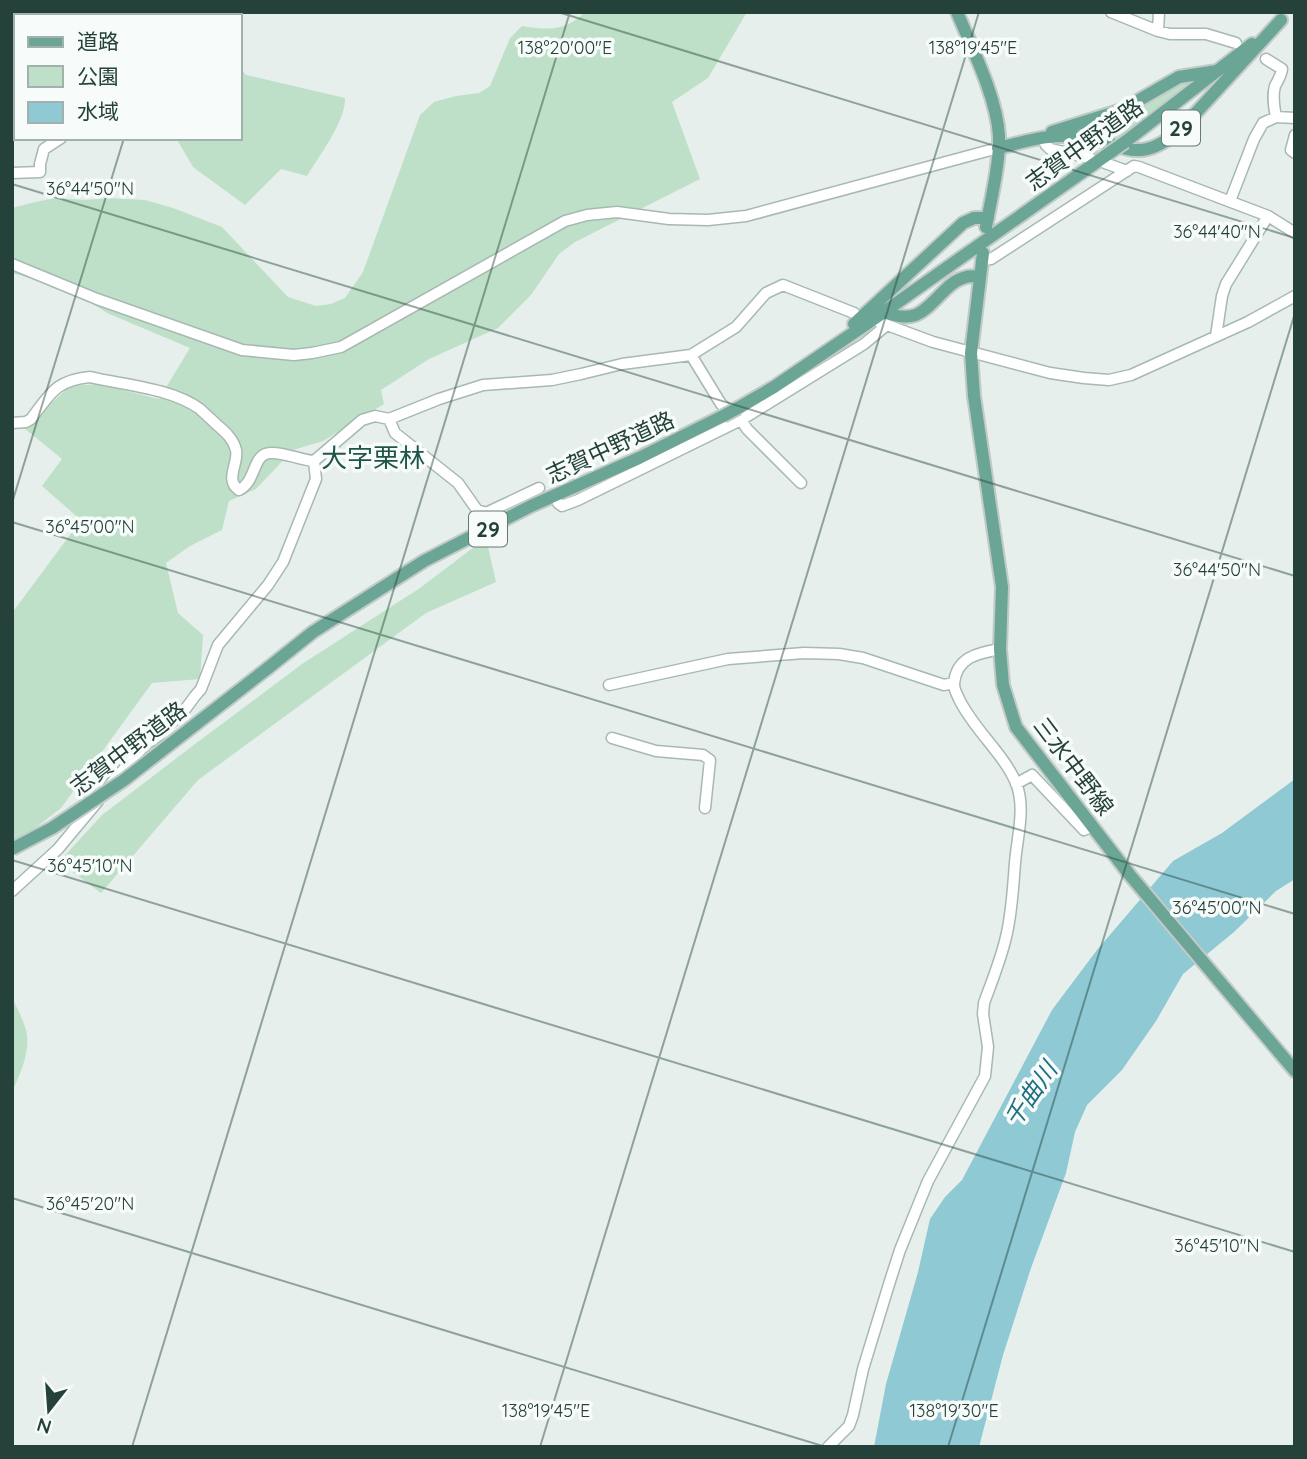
<svg xmlns="http://www.w3.org/2000/svg" width="1307" height="1459" viewBox="0 0 1307 1459" font-family="Quicksand,'Noto Sans JP',sans-serif">
	<style>
		.green { fill: #bfe0c8 }
		.water { fill: #8ec9d4 }
		.lines { fill: none; stroke-linecap: round; stroke-linejoin: round }
		.stream { stroke: #8ec9d4; stroke-width: 2 }
		.minor-casing { stroke: #a8b8b2; stroke-width: 13 }
		.major-casing { stroke: #c2cac8; stroke-width: 16 }
		.minor { stroke: #fff; stroke-width: 10 }
		.major { stroke: #6aa596; stroke-width: 12 }
		.major-bridge-casing { stroke: #c2cac8; stroke-width: 16; stroke-linecap: butt }
		.major-bridge { stroke: #6aa596; stroke-width: 12 }
		.ticks { fill: none; stroke: #24423a; stroke-width: 2; stroke-opacity: 0.45 }
		.labels { text-anchor: middle; dominant-baseline: central; stroke-width: 7; stroke-linejoin: round; paint-order: stroke }
		.shield { fill: #f7fbf9; stroke: #637a73; stroke-width: 2 }
		.shield-label { font-size: 21px; font-weight: bold; fill: #24423a }
		.street-label { font-size: 23px; fill: #24423a; stroke: #f7fbf9 }
		.water-label { font-size: 24px; font-style: italic; fill: #1c6f80; stroke: #f7fbf9 }
		.quarter-label { font-size: 26px; fill: #1f5548; stroke: #f7fbf9 }
		.ticks-label { font-size: 18px; text-anchor: middle; fill: #24423a; stroke: #f7fbf9; stroke-width: 7; stroke-linejoin: round; paint-order: stroke }
	</style>
	<rect width="100%" height="100%" fill="#e6efeb"/>
	<path class="green" d="M83,12h116l3,4h-119z
		M585,12h162l-39,66 -36,24 28,77 -125,63 -16,12 -28,41 -33,33 -69,31 -48,31 3,14 -61,37 -30,9 -37,39 -27,12 -7,29 -32,16 -24,17 12,50 25,22 -3,44 -48,4 -91,125 -27,21 -22,22v-238l69,-93 -39,-34 20,-27 -38,-31 46,-42 29,-2 60,15 31,-51 -83,-35 -17,-11 -25,-11 -25,-10 -28,-8v-65l23,-6 21,-4 28,2 25,-2 36,2 28,8 49,19 66,70 28,9 15,-2 14,-6 18,-26 57,-157 14,-13 22,-6 23,-3 11,-7 20,-48 12,-12c25,4 43,6 63,-14z
		M240,67l6,8 99,23c1,23 -26,58 -38,78l-26,-7 -36,36 -52,-38 -17,-29h64z
		M1194,77l5,2 -84,63 -51,-11 20,-3 37,-11 14,-6 31,-20z
		M1069,144l32,7 -8,6 -39,-11z
		M486,538l10,44 -70,31 -228,167 -97,113 -42,-31 43,-47 93,-71 107,-80 118,-76z
		M12,998c5,10 11,21 14,32 5,19 -5,44 -14,61z"/>
	<path class="water" d="M1295,779v100l-19,12 -42,41 -51,42 -27,47 -34,49 -35,35 -12,27 -9,41 -35,95 -28,87 -24,92h-105l12,-63 32,-112 12,-53 15,-22 17,-17 90,-170 45,-60 76,-89 49,-28z"/>
	<g class="lines">
		<path class="stream" d="M1078,149l8,3
			M1210,199l50,19"/>
		<defs>
			<path id="minor" d="M1111,12l47,19 12,3h36l30,9
				M79,16l2,-4
				M1158,31l1,-19
				M1266,59l16,10c-1,7 -4,11 -7,17 -3,10 -1,21 1,31
				M12,99l4,-3
				M1295,135l-4,15 4,3
				M1042,137l4,8 4,4 40,9
				M1105,163l22,8
				M12,173l28,-1v-8l4,-15 17,-11
				M1230,201l24,-62 9,-16 13,-6 19,1
				M982,260l9,-1 143,-93 5,1 129,49 27,17
				M12,264l85,35 145,51 52,5 18,-2 29,-6 224,-126 22,-6 30,-3 52,7 39,1 38,-4 252,-68
				M879,322l54,20 117,31 34,5 25,2 22,-5 117,-53 47,-26
				M1216,336l6,-40 4,-12 42,-68
				M691,355l30,49 20,16 6,9 54,54
				M389,419l6,14 63,50 19,27 9,3 53,-25
				M12,423l14,-1 5,-3c19,-25 25,-39 59,-42 34,8 81,11 110,32 5,5 11,10 16,15 8,7 17,14 20,26 3,13 -12,30 3,40 18,-9 13,-36 31,-37 14,-1 30,7 44,8l48,-41 13,-4 14,3 50,-20 44,-14 69,-5 29,-6 41,-10 69,-9 45,-28 30,-34 17,-8 71,28
				M558,503l4,3 16,-6 163,-80 123,-76 23,-19
				M609,685l119,-26 76,-6 35,1 24,4 81,27 10,-2
				M612,738l44,13 47,4 7,5 -5,48
				M1016,784l16,-9 52,55 8,-4
				M109,786l36,-41 13,-9 7,-9 16,-12 14,-19 6,-7 17,-44 50,-60 15,-23 33,-83 -2,-18
				M12,891l46,-42 40,-48
				M828,1447l21,-21 4,-11 10,-46 27,-88 10,-31 28,-69 57,-105 3,-29 -5,-33 1,-11c8,-22 17,-44 22,-66 6,-24 7,-50 9,-74 2,-26 11,-55 1,-80 -12,-29 -42,-53 -57,-84 -2,-5 -5,-9 -5,-15 2,-27 24,-31 46,-35"/>
			<path id="major" d="M957,12c15,36 40,86 42,124 1,27 -8,63 -13,91
				M1052,132l70,-22 57,-33 38,-6
				M1125,142l127,-98
				M998,148c26,-6 50,-14 76,-12 50,4 61,34 108,-8l99,-108
				M983,253l-12,100 3,43 28,191 -2,62 3,36 13,42 113,147 166,197
				M884,312c32,12 39,0 61,-22 5,-5 11,-10 18,-12 5,-2 11,-2 16,-1
				M854,324l109,-101 11,-5h14
				M738,408l36,-21 110,-75 224,-158
				M268,668l45,-36 111,-71 107,-55 108,-48 84,-42"/>
		</defs>
		<use href="#minor" class="minor-casing"/>
		<use href="#major" class="major-casing"/>
		<use href="#minor" class="minor"/>
		<use href="#major" class="major"/>
		<defs>
			<path id="major-bridge" d="M1108,154l17,-12
				M723,416l15,-8
				M12,849l40,-21 72,-48 144,-112"/>
		</defs>
		<use href="#major-bridge" class="major-bridge-casing"/>
		<use href="#major-bridge" class="major-bridge"/>
	</g>
	<path class="ticks" d="M558,12l737,226M161,16l1,-4M12,184l1283,392M12,503l112,-365M12,522l1283,392M12,860l1283,392M12,1198l814,249M132,1447l438,-1435M540,1447l439,-1435M948,1447l347,-1134"/>
	<g class="labels">
		<g class="shield">
			<rect x="1162" y="110.5" width="38" height="35" rx="5"/>
			<rect x="469" y="511.5" width="38" height="35" rx="5"/>
		</g>
		<g class="shield-label">
			<text x="1181" y="128">29</text>
			<text x="488" y="529">29</text>
		</g>
		<g class="street-label">
			<text transform="translate(1084 144) rotate(-36)">志賀中野道路</text>
			<text transform="translate(610 447) rotate(-25)">志賀中野道路</text>
			<text transform="translate(128 748) rotate(-37)">志賀中野道路</text>
			<text transform="translate(1074 766) rotate(53)">三水中野線</text>
		</g>
		<g class="water-label">
			<text transform="translate(1030 1094) rotate(-55)">千曲川</text>
		</g>
		<g class="quarter-label">
			<text x="373" y="457">大字栗林</text>
		</g>
	</g>
	<g class="ticks-label">
		<text x="565" y="54">138°20'00"E</text>
		<text x="973" y="54">138°19'45"E</text>
		<text x="90" y="195">36°44'50"N</text>
		<text x="1217" y="238">36°44'40"N</text>
		<text x="90" y="533">36°45'00"N</text>
		<text x="1217" y="576">36°44'50"N</text>
		<text x="90" y="872">36°45'10"N</text>
		<text x="1217" y="914">36°45'00"N</text>
		<text x="90" y="1210">36°45'20"N</text>
		<text x="1217" y="1252">36°45'10"N</text>
		<text x="546" y="1417">138°19'45"E</text>
		<text x="954" y="1417">138°19'30"E</text>
	</g>
	<rect width="1307" height="1459" fill="none" stroke="#24423a" stroke-width="28"/>
	<rect x="14" y="14" width="228" height="126" fill="#f7fbf9" stroke="#a3b1ad" stroke-width="2"/>
	<rect x="28" y="37" width="35" height="10" fill="#6aa596" stroke="#a3b1ad" stroke-width="2"/>
	<text x="77" y="49" font-size="21" fill="#24423a">道路</text>
	<rect x="28" y="66" width="35" height="21" fill="#bfe0c8" stroke="#a3b1ad" stroke-width="2"/>
	<text x="77" y="84" font-size="21" fill="#24423a">公園</text>
	<rect x="28" y="102" width="35" height="21" fill="#8ec9d4" stroke="#a3b1ad" stroke-width="2"/>
	<text x="77" y="119" font-size="21" fill="#24423a">水域</text>
	<g transform="translate(49 1410) rotate(197)" stroke="#f7fbf9" stroke-width="5" paint-order="stroke">
	<path d="M0-5L12 26L0 18L-12 26Z" fill="#24423a"/>
	<text y="-10" font-size="19" font-weight="bold" text-anchor="middle" fill="#24423a">N</text>
	</g>
</svg>
